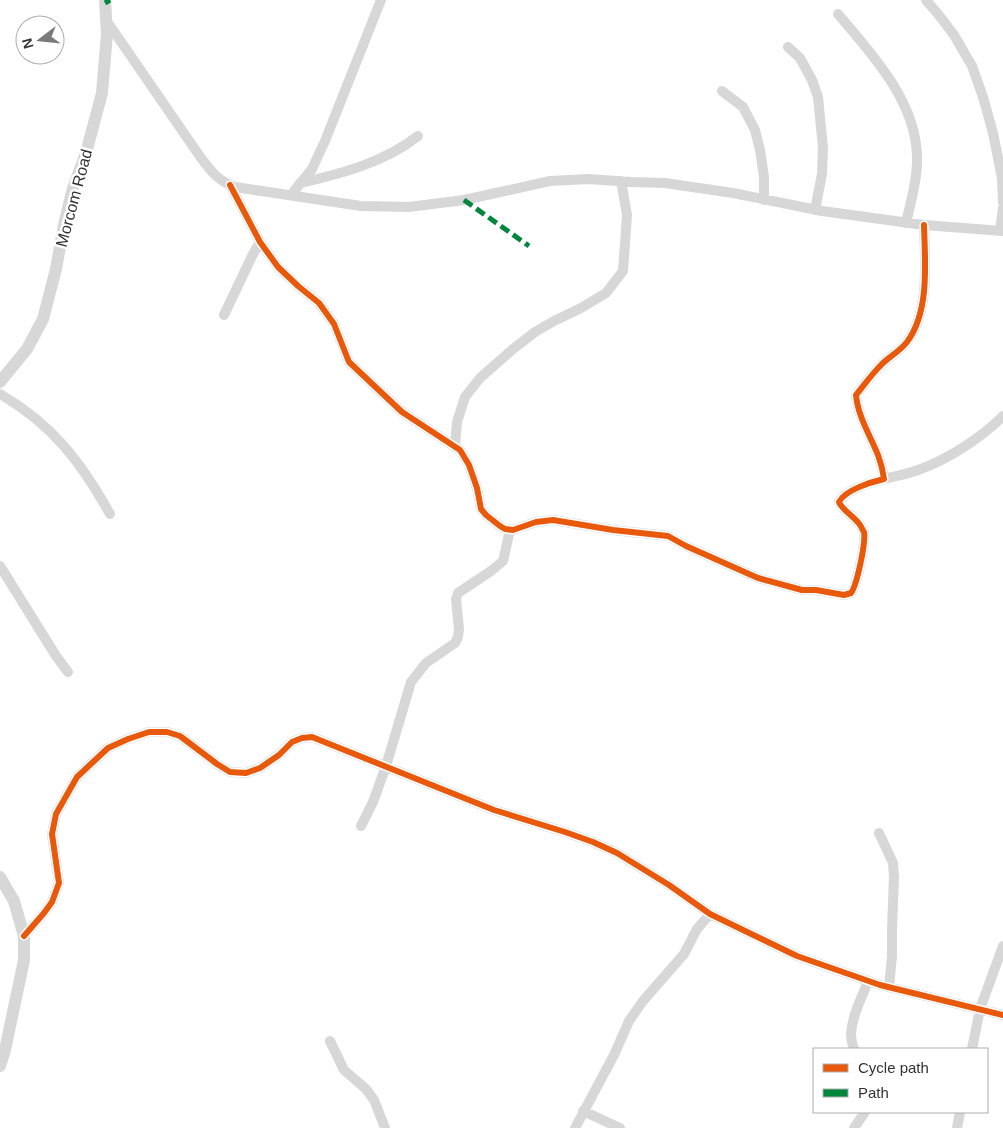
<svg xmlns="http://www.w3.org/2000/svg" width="1003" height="1128" viewBox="0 0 1003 1128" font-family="Helvetica,sans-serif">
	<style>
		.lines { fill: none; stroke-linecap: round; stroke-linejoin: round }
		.minor { stroke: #d7d7d7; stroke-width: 10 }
		.tertiary { stroke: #d7d7d7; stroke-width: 12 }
		.quiet { stroke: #00873e; stroke-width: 5; stroke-dasharray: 10 5; stroke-linecap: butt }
		.cycleway-casing { stroke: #fff; stroke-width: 9 }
		.cycleway { stroke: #e8590c; stroke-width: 6 }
		.labels { text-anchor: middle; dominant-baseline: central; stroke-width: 5; stroke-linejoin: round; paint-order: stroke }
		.street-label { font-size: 16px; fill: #333; stroke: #fff }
	</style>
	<rect width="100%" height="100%" fill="#fff"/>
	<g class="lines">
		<path class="minor" d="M926,0l12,14 16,21 18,31 11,31 10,36 9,45 1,24
			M838,14c34,40 77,86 79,141 1,22 -6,46 -11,68
			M106,20l95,138c10,13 17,23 34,29l126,19 48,1 55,-7 86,-19 38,-2 44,3 33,1 68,10 89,18 102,14 79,6
			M788,47l12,11 12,22 6,17 5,51 -1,26 -7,36
			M722,91l21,16 12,23 5,20 4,27v23
			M300,183c41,-9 85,-21 118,-47
			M230,185l30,57 18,25 20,19 21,17 15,21 15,38 53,50 58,38 9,15 8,23 4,21 5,6 14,11 5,3 8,1 23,-8 17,-2 60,10 55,6 18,10 72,32 44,12h14l28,5 7,-2c6,-8 15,-51 13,-61 -1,-1 -3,-6 -4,-7 -5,-8 -19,-16 -21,-23 6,-12 32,-20 45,-23 -1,-8 -3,-16 -6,-24 -8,-20 -20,-38 -22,-60 8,-10 16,-21 25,-30 8,-8 19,-14 26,-23 23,-31 18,-80 17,-117
			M291,195l21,-26 13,-28 56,-141
			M1000,231l3,-23
			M224,315l28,-59 8,-14
			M0,394c52,30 81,68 110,120
			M455,446l2,-24 8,-25 15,-19 33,-29 22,-17 19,-11 27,-13 25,-15 17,-22 4,-56 -6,-34
			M884,479c12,-3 23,-5 34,-9 29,-10 63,-32 85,-54
			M0,566l56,90 12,16
			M361,826l12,-24 13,-36 25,-84 15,-19 29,-20 3,-6 1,-8 -3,-30 2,-6 33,-22 12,-10 7,-31
			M879,833l14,30 1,14 -2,53v26l-3,31
			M24,936l20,-23 8,-11 7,-19 -7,-49 4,-20 21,-37 31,-29 20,-9 21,-7h18l13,4 37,28 13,8 16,1 14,-5 19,-13 13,-13 10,-4 10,-1 182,73 71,22 28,10 24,11 52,32 41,29 87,42 83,29 123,30
			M330,1041l14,29 22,19 8,11 11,28
			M854,1049c-2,-5 -3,-10 -3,-15 1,-19 11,-36 17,-53
			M972,1049l8,-40 23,-63
			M583,1111l37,17
			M575,1128l39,-73 15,-34 14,-20 41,-47 13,-25 13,-15
			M854,1128l11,-16
			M957,1128l3,-16"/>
		<path class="tertiary" d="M0,382l27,-33 16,-30 13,-50 8,-44 9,-37 13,-35 16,-60 5,-59 -2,-34
			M0,877l14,24 10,35v24l-19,90 -5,16"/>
		<path class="quiet" d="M105,3l5,-3
			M464,200l65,46"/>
		<defs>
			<path id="cycleway" d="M230,185l30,57 18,25 20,19 21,17 15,21 15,38 53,50 58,38 9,15 8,23 4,21 5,6 14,11 5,3 8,1 23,-8 17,-2 60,10 55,6 18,10 72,32 44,12h14l28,5 7,-2c6,-8 15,-51 13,-61 -1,-1 -3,-6 -4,-7 -5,-8 -19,-16 -21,-23 6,-12 32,-20 45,-23 -1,-8 -3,-16 -6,-24 -8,-20 -20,-38 -22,-60 8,-10 16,-21 25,-30 8,-8 19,-14 26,-23 23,-31 18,-80 17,-117
				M24,936l20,-23 8,-11 7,-19 -7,-49 4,-20 21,-37 31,-29 20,-9 21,-7h18l13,4 37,28 13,8 16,1 14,-5 19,-13 13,-13 10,-4 10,-1 182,73 71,22 28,10 24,11 52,32 41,29 87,42 83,29 123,30"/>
		</defs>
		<use href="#cycleway" class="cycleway-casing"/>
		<use href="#cycleway" class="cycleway"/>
	</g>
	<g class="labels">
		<g class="street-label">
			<text transform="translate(74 198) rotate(-75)">Morcom Road</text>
		</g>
	</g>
	<rect x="813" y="1048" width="175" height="65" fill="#ffffff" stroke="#adadad"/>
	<rect x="823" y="1064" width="25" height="8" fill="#e8590c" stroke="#adadad"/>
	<text x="858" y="1073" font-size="15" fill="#333333">Cycle path</text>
	<rect x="823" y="1089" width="25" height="8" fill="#00873e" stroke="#adadad"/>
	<text x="858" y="1098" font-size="15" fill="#333333">Path</text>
	<g transform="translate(40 40) rotate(254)"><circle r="24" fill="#ffffff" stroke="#adadad"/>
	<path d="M0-4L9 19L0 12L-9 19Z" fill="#7a7a7a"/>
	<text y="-8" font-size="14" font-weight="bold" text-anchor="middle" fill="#333333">N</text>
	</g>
</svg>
